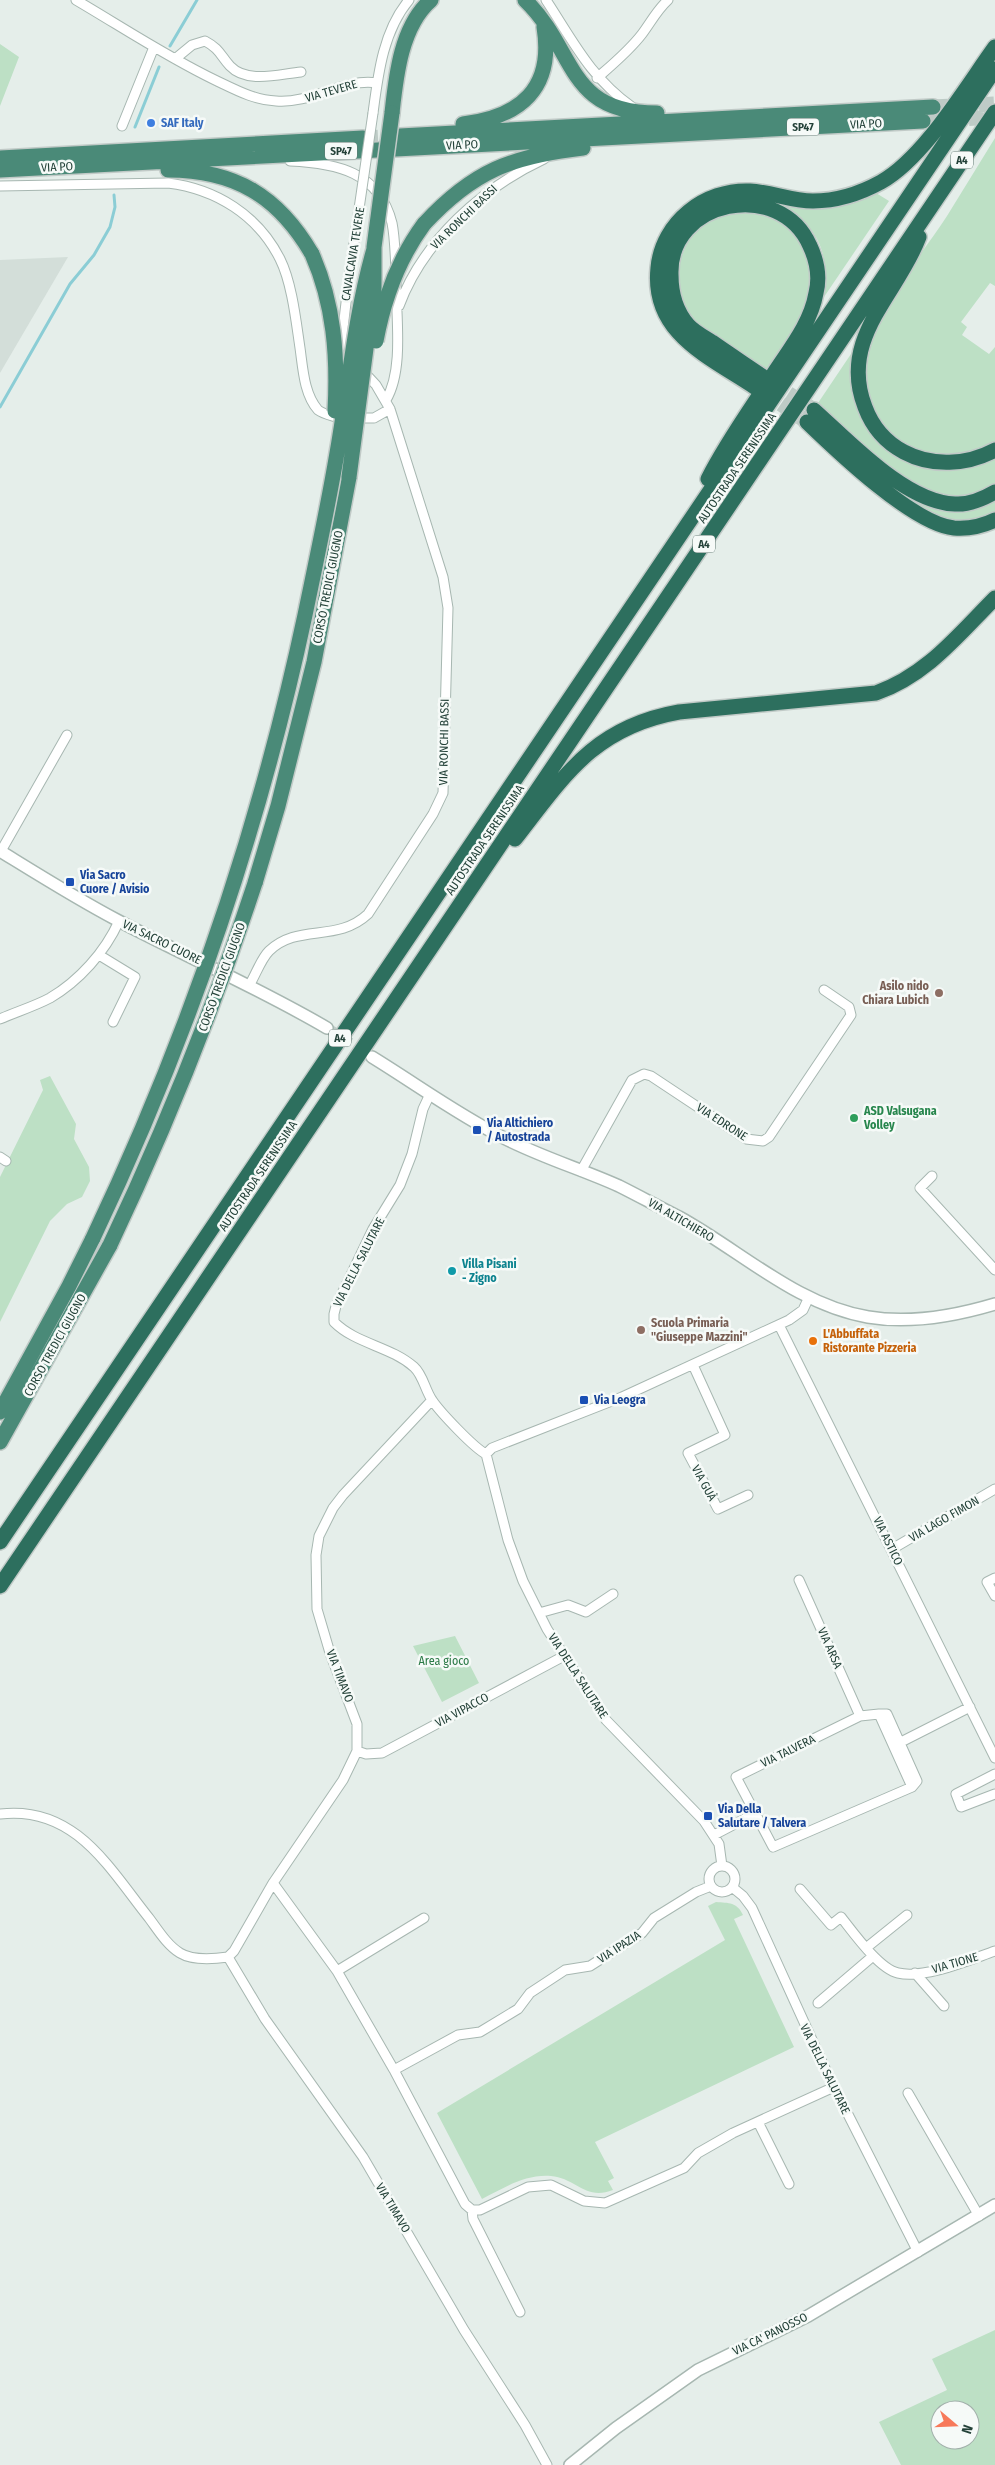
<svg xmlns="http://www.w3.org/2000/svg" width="995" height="2465" viewBox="0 0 995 2465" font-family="'Fira Sans Condensed',sans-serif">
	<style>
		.built { fill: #d3ded9 }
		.green { fill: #bde0c5; fill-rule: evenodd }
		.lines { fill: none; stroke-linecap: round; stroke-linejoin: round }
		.stream { stroke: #8bcdd5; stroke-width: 3 }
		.tertiary-tunnel { stroke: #becbc6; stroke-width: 11; stroke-dasharray: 11 5.5; stroke-linecap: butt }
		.trunk-tunnel { stroke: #becbc6; stroke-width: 15; stroke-dasharray: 15 8; stroke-linecap: butt }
		.motorway-tunnel { stroke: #becbc6; stroke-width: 15; stroke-dasharray: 15 8; stroke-linecap: butt }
		.minor-casing { stroke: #a7b7b1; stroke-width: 11 }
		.tertiary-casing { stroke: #a7b7b1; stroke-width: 14 }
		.trunk-casing { stroke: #c1cac7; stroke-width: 18 }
		.motorway-casing { stroke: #c1cac7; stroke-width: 18 }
		.minor { stroke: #fff; stroke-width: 9 }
		.tertiary { stroke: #fff; stroke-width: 11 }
		.trunk { stroke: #4a8a78; stroke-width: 15 }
		.motorway { stroke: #2d6f5e; stroke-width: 15 }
		.minor-bridge-casing { stroke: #a7b7b1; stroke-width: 11; stroke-linecap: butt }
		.trunk-bridge-casing { stroke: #c1cac7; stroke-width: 18; stroke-linecap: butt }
		.minor-bridge { stroke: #fff; stroke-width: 9 }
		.trunk-bridge { stroke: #4a8a78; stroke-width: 15 }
		.shop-dot { fill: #3f7fe0; stroke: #f6faf8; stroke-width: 2 }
		.transit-dot { fill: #1a4fb4; stroke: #f6faf8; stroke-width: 2 }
		.education-dot { fill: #8d6e63; stroke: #f6faf8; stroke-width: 2 }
		.leisure-dot { fill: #2e9e5b; stroke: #f6faf8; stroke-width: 2 }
		.culture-dot { fill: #0f9aa8; stroke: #f6faf8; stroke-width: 2 }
		.food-dot { fill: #e8710a; stroke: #f6faf8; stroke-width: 2 }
		.labels { text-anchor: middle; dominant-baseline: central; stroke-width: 5; stroke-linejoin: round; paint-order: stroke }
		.shield { fill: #f6faf8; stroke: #627872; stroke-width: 1 }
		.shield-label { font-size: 11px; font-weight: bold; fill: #234138 }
		.street-label { font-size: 12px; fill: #234138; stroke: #f6faf8 }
		.shop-label { font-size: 12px; font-weight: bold; fill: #366cbe; stroke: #f6faf8; text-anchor: start }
		.transit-label { font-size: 12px; font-weight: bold; fill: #164399; stroke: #f6faf8; text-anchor: start }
		.education-label { font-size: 12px; font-weight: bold; fill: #785e54; stroke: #f6faf8; text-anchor: end }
		.leisure-label { font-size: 12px; font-weight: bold; fill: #27864d; stroke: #f6faf8; text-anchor: start }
		.culture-label { font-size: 12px; font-weight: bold; fill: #0d838f; stroke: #f6faf8; text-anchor: start }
		.food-label { font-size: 12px; font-weight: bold; fill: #c56008; stroke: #f6faf8; text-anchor: start }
		.park-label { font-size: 12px; fill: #2b7a46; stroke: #f6faf8 }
	</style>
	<rect width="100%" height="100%" fill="#e5eeea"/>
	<path class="built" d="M68,257l-68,116v-113z"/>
	<path class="green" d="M0,44l19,13 -19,49z
		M995,138v148l-5,-3 -29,39 6,5 -5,8 27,19 6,-7v95c-31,16 -63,19 -94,1 -16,-9 -25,-24 -31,-42 -20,-68 42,-131 77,-185 16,-26 32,-52 48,-78z
		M876,193l13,8 -65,96c5,-45 -4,-71 -46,-91l1,-4 76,-1z
		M756,211c15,4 34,13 43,25 3,4 4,10 6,14 19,47 -14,86 -38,123l-75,-51 -13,-24 -2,-31 11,-26 9,-12 24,-15z
		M853,351l-1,26 51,80 92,-1v30c-9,4 -22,12 -32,13 -53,1 -110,-60 -147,-93z
		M900,491c34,17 59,31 95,9v14c-8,3 -17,8 -26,9 -26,3 -50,-17 -69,-32z
		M50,1076l26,48 -2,15 15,28 1,14 -8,16 -15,7 -17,17 -50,101v-145l43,-87 -3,-10z
		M455,1636l24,47 -37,19 -29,-56z
		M716,1902c13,1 21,0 27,13l-9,4 60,128 -199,95 19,36 -6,3 5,9c-28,11 -37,-12 -62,-14 -26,-2 -47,12 -69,23l-45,-86 288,-173 -17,-34z
		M995,2330v135h-94l-22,-43 68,-32 -15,-31zM940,2410h30v30h-30z"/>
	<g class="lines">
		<path class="stream" d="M170,46l27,-46
			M135,127l24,-60
			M0,407l70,-123 24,-29 16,-28 5,-20 -1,-12"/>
		<path class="tertiary-tunnel" d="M327,1028l40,26"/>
		<path class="trunk-tunnel" d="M933,107l62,-3
			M923,121l72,-4
			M363,138l37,-2"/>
		<path class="motorway-tunnel" d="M769,381l45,29
			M762,391l45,31"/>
		<defs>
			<path id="minor" d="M76,0c46,27 91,57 139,80 21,10 39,20 61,21 36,3 66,-23 101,-18
				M546,0c27,41 44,77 86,107
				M175,59l17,-14 13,-4c15,8 15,14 25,25 17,18 49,8 71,6
				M597,78c16,-14 32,-27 45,-44 9,-12 15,-24 26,-34
				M373,113c5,-38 10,-82 36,-113
				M122,126l32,-79
				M290,161c47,2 89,11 102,62 3,15 3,32 4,46
				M0,186l168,-3c48,6 90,32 112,76 12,24 16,62 20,89 3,21 4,46 18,62 5,4 15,6 21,8
				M349,277l-7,60v9l10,13
				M399,306c24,-65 83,-118 145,-147
				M386,400c18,-30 10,-83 10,-118
				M355,418h19l16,-9
				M1,851l66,-116
				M99,955l36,22 -22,45
				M250,984c6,-10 11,-25 19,-33 29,-28 68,-8 99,-37l65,-100 10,-21 5,-185 -5,-31 -53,-168 -14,-24 -13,-14
				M0,1019c16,-7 35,-13 50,-21 29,-17 55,-46 69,-77
				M430,1094l-7,15 -11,45 -12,31 -27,44 -37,77 -2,8v8c22,22 56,24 80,45 9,8 11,23 18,33 8,12 42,48 54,54
				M0,1157l6,4
				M581,1171l51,-91 12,-6 7,2 95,63 17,2 6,-4 82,-122 -2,-8 -25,-17
				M932,1176l-12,12 75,82
				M779,1325l216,433
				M693,1365l32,70 -37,18 30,56 30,-14
				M892,1549l103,-60
				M995,1578l-8,4 8,14
				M799,1580l61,136
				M539,1613l29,-8 18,7 27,-18
				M879,1714h8l30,67 -5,6 -139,60 -37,-70 124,-61z
				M879,1714l33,73
				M901,1742l69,-35
				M357,1751l9,3 16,-1 182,-97
				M995,1774l-39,20 5,13 34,-13
				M0,1814c75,-9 109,54 149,104 9,12 18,27 31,35 13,8 34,6 48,4l6,-6 39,-68 70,-103 14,-29v-27l-27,-71 -13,-44 -1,-54 3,-19 14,-28 10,-13 89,-95
				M714,1835l40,-21
				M709 1879a13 13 0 1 1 26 0a13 13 0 1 1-26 0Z
				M722,1866l-3,-22 -15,-23 -98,-101 -59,-91 -24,-48 -15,-41 -22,-86 6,-6 130,-51 167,-77 14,-10 6,-13
				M273,1883l64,88 57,99 71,134 7,6h8l48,-23 23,-2 33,16 21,2 79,-35 14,-15 35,-20 101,-46
				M732,1887l11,9 9,12 77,169 89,175
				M800,1889l31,36 10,-8c12,15 38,52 57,56 27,6 71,-13 97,-22
				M866,1948l41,-33
				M228,1957l37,62 98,138 101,173 61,95 22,40
				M337,1971l87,-53
				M915,1973l29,33
				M818,2003l55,-47
				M394,2070l64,-35 22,-3 38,-23 12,-16 35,-23 25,-4 52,-33 12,-15 42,-26 15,-6
				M908,2093l71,123
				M758,2122l31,62
				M472,2210l1,9 47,93"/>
			<path id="tertiary" d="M0,851c39,24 77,48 117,69 70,37 142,68 210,108
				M372,1057c44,27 86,58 132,81 37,19 77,31 115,48 20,10 40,21 60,31 62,34 118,88 189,100 42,7 87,-1 127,-13
				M570,2465l46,-37 82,-58 110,-54 187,-111"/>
			<path id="trunk" d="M525,0c52,50 40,113 132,113
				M392,113c4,-37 9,-87 39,-113
				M463,124c58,-7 91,-36 81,-97
				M400,136l533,-29
				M0,158l363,-20
				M0,170l923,-49
				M168,170c67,0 110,26 144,84
				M424,224c49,-53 88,-68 159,-76
				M255,883l23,-77 36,-144 35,-185
				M0,1412l69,-126 24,-48
				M0,1442l110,-197"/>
			<path id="motorway" d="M919,237c-21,57 -81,101 -54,170 7,19 20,35 39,45 28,15 63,13 91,-2
				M756,388c-46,-31 -105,-54 -98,-120 4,-46 47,-79 92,-77 21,1 41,10 63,10 23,0 48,-8 68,-19 43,-24 85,-95 114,-135
				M814,410c35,31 92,93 141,94 14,1 28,-5 40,-12
				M807,422c30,29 106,102 147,106 14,1 29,-2 41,-8
				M708,479c19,-38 45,-73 68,-109 16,-24 35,-48 40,-77 4,-16 1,-32 -6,-47 -30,-69 -142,-46 -139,29 0,18 5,36 17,50 6,7 16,12 24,17 17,12 34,23 50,34
				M515,839c49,-63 79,-112 164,-127l197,-19c51,-18 82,-58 119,-95
				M0,1542l995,-1473
				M0,1586l995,-1474"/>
		</defs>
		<use href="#minor" class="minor-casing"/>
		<use href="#tertiary" class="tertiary-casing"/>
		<use href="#trunk" class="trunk-casing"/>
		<use href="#motorway" class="motorway-casing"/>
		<use href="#minor" class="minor"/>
		<use href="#tertiary" class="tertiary"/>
		<use href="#trunk" class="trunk"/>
		<use href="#motorway" class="motorway"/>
		<defs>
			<path id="minor-bridge" d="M349,277l24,-164"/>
			<path id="trunk-bridge" d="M312,254c22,50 26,102 23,157
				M376,341c8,-43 23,-83 48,-117
				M349,477l25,-189v-41l18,-134
				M93,1238c95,-200 166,-407 212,-623 11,-53 23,-108 32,-162 12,-68 18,-138 37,-204
				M110,1245c56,-118 104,-238 145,-362"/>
		</defs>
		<use href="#minor-bridge" class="minor-bridge-casing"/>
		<use href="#trunk-bridge" class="trunk-bridge-casing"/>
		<use href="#minor-bridge" class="minor-bridge"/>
		<use href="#trunk-bridge" class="trunk-bridge"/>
	</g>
	<circle class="shop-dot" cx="151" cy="123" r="5"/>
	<g class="transit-dot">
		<rect x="65" y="877" width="10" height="10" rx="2.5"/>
		<rect x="472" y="1125" width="10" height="10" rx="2.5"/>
		<rect x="579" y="1395" width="10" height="10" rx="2.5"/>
		<rect x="703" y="1811" width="10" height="10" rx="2.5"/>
	</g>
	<g class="education-dot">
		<circle cx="939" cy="993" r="5"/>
		<circle cx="641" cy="1330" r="5"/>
	</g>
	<circle class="leisure-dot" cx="854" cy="1118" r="5"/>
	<circle class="culture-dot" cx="452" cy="1271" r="5"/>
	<circle class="food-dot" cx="813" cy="1341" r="5"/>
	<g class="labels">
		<g class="shield">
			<rect x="787" y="118.5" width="32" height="17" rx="4"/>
			<rect x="325" y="142.5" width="32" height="17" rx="4"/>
			<rect x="951" y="151.5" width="22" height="17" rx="4"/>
			<rect x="693" y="535.5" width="22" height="17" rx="4"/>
			<rect x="329" y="1029.5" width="22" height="17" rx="4"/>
		</g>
		<g class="shield-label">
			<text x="803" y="127">SP47</text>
			<text x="341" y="151">SP47</text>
			<text x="962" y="160">A4</text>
			<text x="704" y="544">A4</text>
			<text x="340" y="1038">A4</text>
		</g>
		<g class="street-label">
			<text transform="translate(331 91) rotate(-16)">VIA TEVERE</text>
			<text transform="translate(866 124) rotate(-3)">VIA PO</text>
			<text transform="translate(462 145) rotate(-3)">VIA PO</text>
			<text transform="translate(57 167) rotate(-3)">VIA PO</text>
			<text transform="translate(464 217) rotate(-44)">VIA RONCHI BASSI</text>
			<text transform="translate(353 254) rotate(-81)">CAVALCAVIA TEVERE</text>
			<text transform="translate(737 468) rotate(-56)">AUTOSTRADA SERENISSIMA</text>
			<text transform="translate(328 587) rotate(-79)">CORSO TREDICI GIUGNO</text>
			<text transform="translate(444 742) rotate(-89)">VIA RONCHI BASSI</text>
			<text transform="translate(485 840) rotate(-56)">AUTOSTRADA SERENISSIMA</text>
			<text transform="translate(162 942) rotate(26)">VIA SACRO CUORE</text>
			<text transform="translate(222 977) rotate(-70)">CORSO TREDICI GIUGNO</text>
			<text transform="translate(722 1122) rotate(33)">VIA EDRONE</text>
			<text transform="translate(258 1176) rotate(-56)">AUTOSTRADA SERENISSIMA</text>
			<text transform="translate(681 1220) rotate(30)">VIA ALTICHIERO</text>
			<text transform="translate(359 1262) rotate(-63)">VIA DELLA SALUTARE</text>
			<text transform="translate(55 1345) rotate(-61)">CORSO TREDICI GIUGNO</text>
			<text transform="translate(704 1483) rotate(61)">VIA GUÀ</text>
			<text transform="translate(944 1519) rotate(-30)">VIA LAGO FIMON</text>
			<text transform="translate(888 1541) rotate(64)">VIA ASTICO</text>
			<text transform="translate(830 1648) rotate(66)">VIA ARSA</text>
			<text transform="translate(340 1676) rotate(69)">VIA TIMAVO</text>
			<text transform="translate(578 1676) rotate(57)">VIA DELLA SALUTARE</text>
			<text transform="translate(462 1710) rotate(-28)">VIA VIPACCO</text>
			<text transform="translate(788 1751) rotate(-26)">VIA TALVERA</text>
			<text transform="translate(619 1947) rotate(-33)">VIA IPAZIA</text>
			<text transform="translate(955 1963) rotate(-16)">VIA TIONE</text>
			<text transform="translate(825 2069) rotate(64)">VIA DELLA SALUTARE</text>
			<text transform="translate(393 2208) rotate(59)">VIA TIMAVO</text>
			<text transform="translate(770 2334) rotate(-26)">VIA CA' PANOSSO</text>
		</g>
		<g class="shop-label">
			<text x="161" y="123">SAF Italy</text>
		</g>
		<g class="transit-label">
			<text x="80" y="875">Via Sacro<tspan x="80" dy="14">Cuore / Avisio</tspan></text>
			<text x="487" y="1123">Via Altichiero<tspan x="487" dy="14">/ Autostrada</tspan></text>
			<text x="594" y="1400">Via Leogra</text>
			<text x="718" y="1809">Via Della<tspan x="718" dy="14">Salutare / Talvera</tspan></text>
		</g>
		<g class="education-label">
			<text x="929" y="986">Asilo nido<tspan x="929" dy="14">Chiara Lubich</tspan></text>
			<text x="651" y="1323" text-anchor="start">Scuola Primaria<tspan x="651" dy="14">"Giuseppe Mazzini"</tspan></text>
		</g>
		<g class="leisure-label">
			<text x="864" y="1111">ASD Valsugana<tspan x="864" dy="14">Volley</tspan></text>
		</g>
		<g class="culture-label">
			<text x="462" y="1264">Villa Pisani<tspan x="462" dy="14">- Zigno</tspan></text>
		</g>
		<g class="food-label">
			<text x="823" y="1334">L'Abbuffata<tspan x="823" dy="14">Ristorante Pizzeria</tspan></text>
		</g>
		<g class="park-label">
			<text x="444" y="1661">Area gioco</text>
		</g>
	</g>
	<g transform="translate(955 2425) rotate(109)"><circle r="24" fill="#f6faf8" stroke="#a2b0ab"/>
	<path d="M0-4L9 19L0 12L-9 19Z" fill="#f7795a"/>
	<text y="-8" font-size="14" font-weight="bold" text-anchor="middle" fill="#234138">N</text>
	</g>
</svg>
